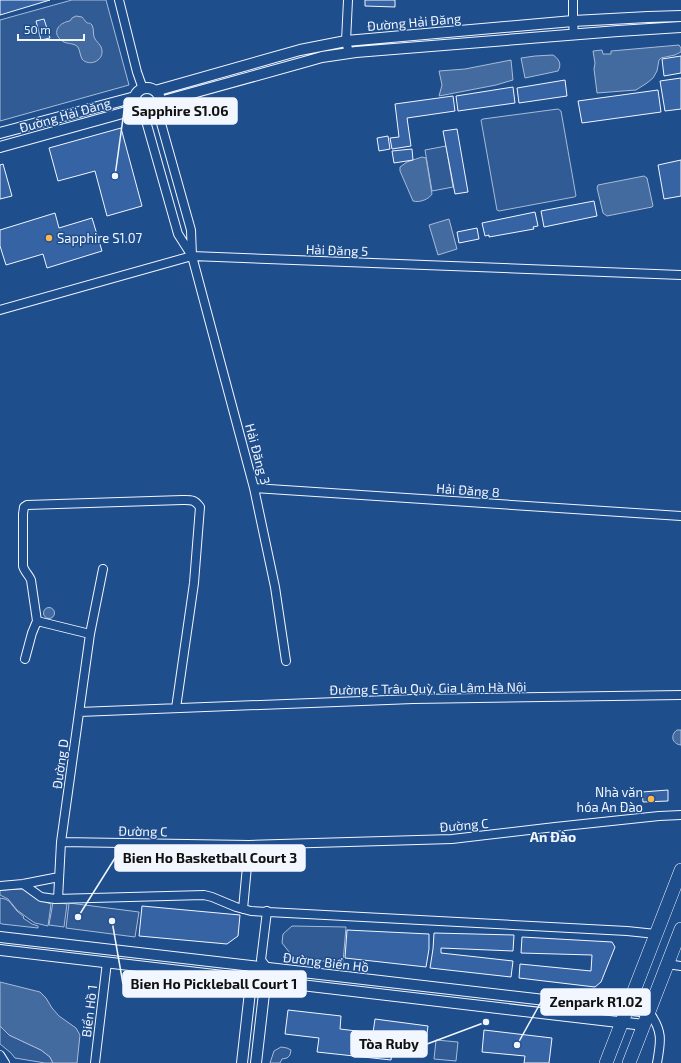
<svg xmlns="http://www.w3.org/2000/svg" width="681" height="1063" viewBox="0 0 681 1063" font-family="'Exo 2',sans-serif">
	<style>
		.built { fill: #305b95; stroke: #a8bbd7 }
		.water { fill: #446ba0; stroke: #a8bbd7 }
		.building { fill: #3563a3; stroke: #f2f6ff }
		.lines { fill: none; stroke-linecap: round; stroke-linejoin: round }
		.minor-casing { stroke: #f2f6ff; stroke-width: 10 }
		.tertiary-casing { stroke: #f2f6ff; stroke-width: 12 }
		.primary-casing { stroke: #f2f6ff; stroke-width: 14 }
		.minor { stroke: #1f4e8c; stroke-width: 8 }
		.tertiary { stroke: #1f4e8c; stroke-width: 10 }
		.primary { stroke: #1f4e8c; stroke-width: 13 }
		.poi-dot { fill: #ffb74d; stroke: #1f4e8c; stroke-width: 1.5 }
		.labels { text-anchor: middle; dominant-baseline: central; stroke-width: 3; stroke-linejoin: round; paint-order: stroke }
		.street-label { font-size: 13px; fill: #f2f6ff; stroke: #1f4e8c }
		.poi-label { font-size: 13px; fill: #f2f6ff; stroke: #1f4e8c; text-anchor: start }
		.neighbourhood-label { font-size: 14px; font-weight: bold; fill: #f2f6ff; stroke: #1f4e8c }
		.leader { fill: none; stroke: #f2f6ff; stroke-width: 1.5 }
		.callout-dot { fill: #f2f6ff; stroke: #1f4e8c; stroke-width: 1.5 }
		.callout { fill: #f2f6ff; stroke: #f2f6ff; stroke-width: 1.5 }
		.callout-label { font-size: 14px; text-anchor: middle; font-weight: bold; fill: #111 }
	</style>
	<rect width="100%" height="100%" fill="#1f4e8c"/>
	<path class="built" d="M72,0h34l23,85 -129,36v-101z
		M558,109l3,2 15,85 -2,1 -75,14 -2,-1 -16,-90 2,-1z
		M446,146l7,41 -21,4 -7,-41z
		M25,889l13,10 7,3 6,2 -3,22 -13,-3 -6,-4 -12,-9 -9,-11 -8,-4v-5z
		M0,898l5,1 4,2 8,10 7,6 -1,1 9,6 6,2v2l-36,-4 -2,-1z
		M53,902l14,2 -3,23 -15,-2z
		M69,903l70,9 -4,25 -69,-9z
		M292,926l54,1 -3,36 -49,-5 -12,-15 1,-9z
		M0,1026l9,9 32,15 9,7 3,6h-8l-30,-5 -4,-5 -11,-9z
		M436,1040l22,2 -2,19 -22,-2z
		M281,1047l6,1 4,2 -1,5 -3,3 -5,1 -2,4h-10l4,-12z"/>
	<path class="water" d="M76,16l6,1c2,2 3,4 4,5 4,3 2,-1 6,3 2,4 1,8 2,12 2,5 8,8 8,14 1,10 -13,16 -20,8 -2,-4 -2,-8 -4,-12 -5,-5 -12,-2 -17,-7 -10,-8 -1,-18 9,-19l2,-3z
		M679,45l2,3v4l-6,3 -14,3 -2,2 -2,11 -4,7 -6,5 -11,7 -39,3 -3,-24 1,-6 -2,-12 9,-1 1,4h8v-3z
		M553,55c6,4 9,9 5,16l-33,7 -4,-20 14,-2z
		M511,60l2,20 -17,5 -57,11 3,-11 -3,-14 26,-2z
		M422,157l4,1 6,36c-3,5 -12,9 -19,7l-13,-30v-4l7,-5z
		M644,176l3,2 6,28 -1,1 -45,9 -4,-3 -6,-25 1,-3z
		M449,219l8,30 -19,6 -9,-30z
		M43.5 613a5.5 5.5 0 1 1 11 0a5.5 5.5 0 1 1-11 0Z
		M677,730h4v15c-9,-1 -11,-10 -4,-15z
		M0,982l40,10 6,6 6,10 7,8 17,12 4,7 -3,28h-24l-3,-6 -9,-7 -32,-15 -9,-9z"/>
	<path class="building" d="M0,0h50l-50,15z
		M365,0h30v7l-30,-1z
		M44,19l6,19 -9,2 -5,-19z
		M681,56v17l-17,3 -2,-17z
		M681,78v31l-16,2 -5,-30z
		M565,80l2,16 -48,7 -2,-15z
		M513,87l2,16 -57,8 -2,-15z
		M658,90l3,22 -79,11 -4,-22z
		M453,96l2,15 -48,7 4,28 -19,3 -2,-11 9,-1 -4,-33z
		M121,128l21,78 -35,10 -12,-45 -37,10 -9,-33z
		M457,129l11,63 -13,2 -12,-63z
		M388,136l2,13 -11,2 -2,-13z
		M412,149l1,11 -19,3 -2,-12z
		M681,160v36l-17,3 -6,-34z
		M3,164l9,32 -12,3v-34z
		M594,201l3,15 -53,11 -3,-16z
		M535,212l3,14 -5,1 1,2 -45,8v-2l-4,1 -3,-13z
		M55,213l4,15 33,-10 10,33 -55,17 -4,-14 -37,11 -6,-19v-16z
		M477,228l2,11 -20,4 -2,-11z
		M668,790v11l-25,1 -1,-10z
		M142,906l98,9 -2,21 -11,8 -88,-8z
		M347,930l82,4v15l-3,18 -81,-9z
		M434,933l80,2 -1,16 -72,-3v5l72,8 -2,16 -81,-9 3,-19z
		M522,937l90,5 3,5 -14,35 -6,5 -76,-9 1,-14 71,7 1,-16 -71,-2z
		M288,1010l53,6 -1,13 33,4 2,-14 53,7 -3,24 -32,-4 -2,14 -74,-8 2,-14 -34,-4z
		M484,1030l68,8 -3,25h-25l1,-7 -43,-4z"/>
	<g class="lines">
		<defs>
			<path id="minor" d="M119,0l18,72 6,17
				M348,0l-2,41 3,12
				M573,0v21l1,14
				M157,109l34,121 1,26 62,232 21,99 11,74
				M144,114l34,120 14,22
				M0,310l192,-54 489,19
				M254,488l427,28
				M37,621l53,13
				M25,659l7,-26 5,-12 -6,-41c-2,-5 -7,-9 -8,-14v-52l1,-7 3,-2 155,-5c9,0 12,-1 18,7l-6,76 -18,125
				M79,712l334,-13 268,-4
				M61,842l188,3 203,-6 103,-12 104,-11 22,-1
				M23,884l18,13 14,2 149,-4 8,2 24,10 15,4 376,20 29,3
				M0,886l23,-2 36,-7
				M58,899l3,-57 29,-208 13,-65
				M243,909l6,-64
				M267,911l-6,49 6,8
				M667,964l14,2
				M649,1012c14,19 12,29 8,51
				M0,1055l5,8
				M95,1063l12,-101"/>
			<path id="tertiary" d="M134 101a13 13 0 1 1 26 0a13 13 0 1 1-26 0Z
				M155,91l145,-41 46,-9 227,-20 75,-4 33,-1
				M160,102l148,-41 14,-4 34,-5 262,-21 63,-4
				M0,133l135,-36
				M0,147l137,-38
				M0,937l649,75
				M0,950l644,75
				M242,1063l10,-89
				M256,1063l10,-87"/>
			<path id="primary" d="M606,1063l75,-193
				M629,1063l52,-134"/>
		</defs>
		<use href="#minor" class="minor-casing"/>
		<use href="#tertiary" class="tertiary-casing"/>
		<use href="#primary" class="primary-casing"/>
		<use href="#minor" class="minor"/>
		<use href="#tertiary" class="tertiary"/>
		<use href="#primary" class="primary"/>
	</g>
	<g class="poi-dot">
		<circle cx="49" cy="238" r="4"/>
		<circle cx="651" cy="799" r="4"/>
	</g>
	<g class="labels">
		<g class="street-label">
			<text transform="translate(414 22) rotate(-5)">Đường Hải Đăng</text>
			<text transform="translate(65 115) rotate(-16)">Đường Hải Đăng</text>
			<text transform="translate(337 250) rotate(2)">Hải Đăng 5</text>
			<text transform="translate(258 454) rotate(75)">Hải Đăng 3</text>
			<text transform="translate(468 490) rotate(4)">Hải Đăng 8</text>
			<text transform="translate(428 688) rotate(-1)">Đường E Trâu Quỳ, Gia Lâm Hà Nội</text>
			<text transform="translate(60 764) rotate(-82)">Đường D</text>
			<text transform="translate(464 825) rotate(-5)">Đường C</text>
			<text transform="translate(143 831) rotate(1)">Đường C</text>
			<text transform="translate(326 962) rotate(7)">Đường Biển Hồ</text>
			<text transform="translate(89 1011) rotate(-83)">Biển Hồ 1</text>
		</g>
		<g class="poi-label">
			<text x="57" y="238">Sapphire S1.07</text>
			<text x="643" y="792" text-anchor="end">Nhà văn<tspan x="643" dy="15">hóa An Đào</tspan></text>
		</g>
		<g class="neighbourhood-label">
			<text x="553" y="836">An Đào</text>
		</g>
	</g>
	<path class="leader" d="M115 176L124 111M78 917L115 858M112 921L123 984M517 1045L541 1002M486 1022L427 1044"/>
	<g class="callout-dot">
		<circle cx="115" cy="176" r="4"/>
		<circle cx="78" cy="917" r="4"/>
		<circle cx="112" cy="921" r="4"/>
		<circle cx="517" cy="1045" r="4"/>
		<circle cx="486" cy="1022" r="4"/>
	</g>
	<g class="callout">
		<rect x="124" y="98" width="113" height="26" rx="4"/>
		<rect x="115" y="845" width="190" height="26" rx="4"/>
		<rect x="123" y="971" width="183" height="26" rx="4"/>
		<rect x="541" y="989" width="109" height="26" rx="4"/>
		<rect x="351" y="1031" width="76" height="26" rx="4"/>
	</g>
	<g class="callout-label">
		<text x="180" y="116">Sapphire S1.06</text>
		<text x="210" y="863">Bien Ho Basketball Court 3</text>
		<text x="214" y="989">Bien Ho Pickleball Court 1</text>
		<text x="596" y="1007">Zenpark R1.02</text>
		<text x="389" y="1049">Tòa Ruby</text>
	</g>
	<path d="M18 34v6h66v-6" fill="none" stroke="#f2f6ff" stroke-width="2"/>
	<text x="24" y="34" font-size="12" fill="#f2f6ff" stroke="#1f4e8c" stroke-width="3" paint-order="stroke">50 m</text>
</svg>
